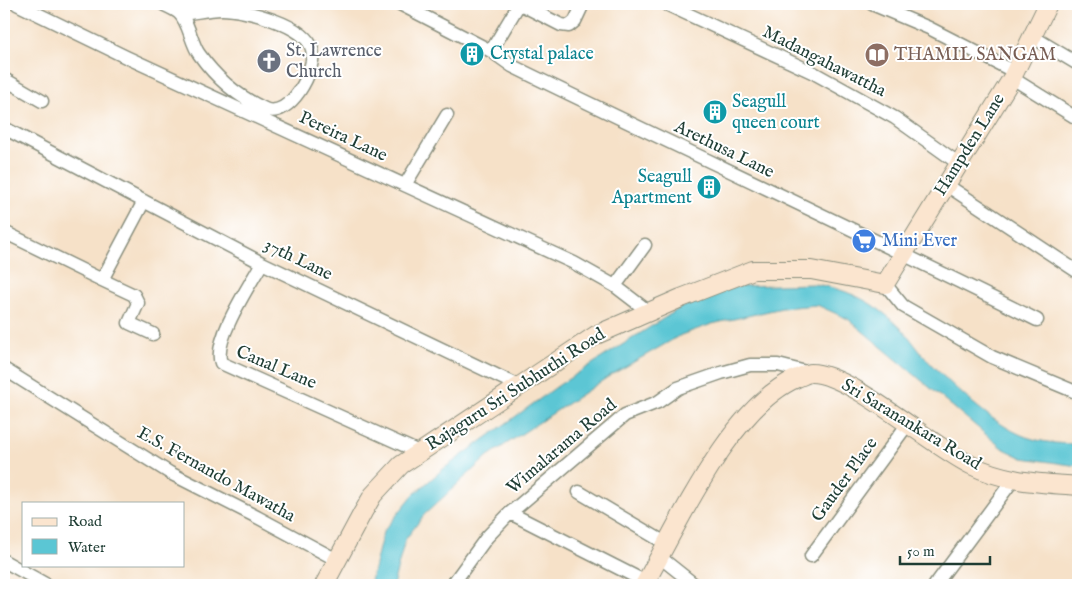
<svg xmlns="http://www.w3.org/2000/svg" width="1082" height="589" viewBox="0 0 1082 589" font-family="'IM FELL English',serif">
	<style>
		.water { fill: #5bc6d4; stroke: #3d8284 }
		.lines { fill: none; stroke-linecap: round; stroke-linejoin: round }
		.street-casing { stroke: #8a8f7e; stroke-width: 15 }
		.secondary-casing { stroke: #8a8f7e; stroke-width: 20 }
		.street { stroke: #fff; stroke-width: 12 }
		.secondary { stroke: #fbe5cf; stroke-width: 18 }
		.labels { text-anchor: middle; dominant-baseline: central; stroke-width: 4; stroke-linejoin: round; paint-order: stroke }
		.worship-label { font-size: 18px; fill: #5b616d; stroke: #fff; text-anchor: start }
		.culture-label { font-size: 18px; fill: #0d838f; stroke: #fff; text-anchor: start }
		.education-label { font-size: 18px; fill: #785e54; stroke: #fff; text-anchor: start }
		.street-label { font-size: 18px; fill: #1f3d34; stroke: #fff }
		.shop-label { font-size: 18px; fill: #366cbe; stroke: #fff; text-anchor: start }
	</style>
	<rect width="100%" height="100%" fill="#fff"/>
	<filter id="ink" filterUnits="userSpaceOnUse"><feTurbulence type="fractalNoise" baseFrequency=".02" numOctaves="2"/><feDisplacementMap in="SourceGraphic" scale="10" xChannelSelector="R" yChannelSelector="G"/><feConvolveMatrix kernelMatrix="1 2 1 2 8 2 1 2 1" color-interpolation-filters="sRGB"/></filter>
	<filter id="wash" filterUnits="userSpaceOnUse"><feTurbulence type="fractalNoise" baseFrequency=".0096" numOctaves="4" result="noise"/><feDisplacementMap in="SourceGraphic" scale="20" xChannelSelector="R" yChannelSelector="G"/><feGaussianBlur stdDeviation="1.12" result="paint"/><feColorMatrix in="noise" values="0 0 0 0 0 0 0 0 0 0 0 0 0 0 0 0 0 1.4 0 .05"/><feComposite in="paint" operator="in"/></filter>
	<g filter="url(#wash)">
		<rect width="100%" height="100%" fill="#f6e1c8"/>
		<path class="water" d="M814,284c38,6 61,19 89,46 10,11 18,25 29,35 24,24 68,66 101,74 15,4 30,5 45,5v22l-55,-8 -21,-10 -154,-129 -31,-14 -35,3 -70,16 -31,11 -70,40 -123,81 -64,59 -19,25 -12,45h-23l13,-53 30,-37 30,-26 116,-84 121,-77 40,-17 22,-5z"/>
	</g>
	<g filter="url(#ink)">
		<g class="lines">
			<defs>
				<path id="street" d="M17,4l109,53 448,206 41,23 34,26
					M163,4c5,3 11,5 16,9 10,9 12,30 20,41 17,24 39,43 66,55 24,11 52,-39 47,-60 -6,-24 -68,-40 -90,-40 -14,0 -28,4 -41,5
					M400,4l91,47 21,15c174,85 351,167 525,254
					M666,4l146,68 83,46 63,45
					M872,4l57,24 86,44
					M1033,37l45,27
					M491,51l27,-45 4,-1 39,20 8,1 6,-5 8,-17
					M1012,78l66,41
					M4,79l38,22
					M4,128l258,135 257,123
					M945,184l133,88
					M405,185l42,-70
					M4,232l98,48 42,-79
					M262,263c-11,20 -50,78 -41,100l198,89
					M102,280l32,15 4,8 -9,20 24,11
					M885,284l18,22 89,51 86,36
					M615,286l30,-41
					M4,369l166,104 87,44 80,43
					M579,492l88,52
					M510,513l136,69
					M811,556l96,-131
					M661,558l34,27
					M4,561l43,24
					M452,585l35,-48 23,-24 115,-98 33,-13 20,-14 43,-15 29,-8h28l32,8
					M935,585l78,-105"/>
				<path id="secondary" d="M324,585l39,-73 10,-17 28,-30 195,-130 85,-37 72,-28h58l74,14 127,-206 36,-74
					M644,585c35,-62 86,-178 153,-207 4,-1 10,-5 14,-5 39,0 120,73 160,92 34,17 70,18 107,21"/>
			</defs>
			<use href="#street" class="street-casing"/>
			<use href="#secondary" class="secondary-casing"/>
			<use href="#street" class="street"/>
			<use href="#secondary" class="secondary"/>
		</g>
	</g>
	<defs>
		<symbol id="building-disc" viewBox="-11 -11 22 22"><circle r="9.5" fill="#0f9aa8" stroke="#fff"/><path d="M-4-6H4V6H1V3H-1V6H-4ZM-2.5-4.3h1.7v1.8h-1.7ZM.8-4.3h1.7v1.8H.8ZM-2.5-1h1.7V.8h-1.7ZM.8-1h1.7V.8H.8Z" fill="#fff"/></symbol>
		<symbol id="library-disc" viewBox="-11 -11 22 22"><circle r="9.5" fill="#8d6e63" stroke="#fff"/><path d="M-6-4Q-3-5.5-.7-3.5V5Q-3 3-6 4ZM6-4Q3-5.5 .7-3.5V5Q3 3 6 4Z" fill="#fff"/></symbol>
		<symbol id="church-disc" viewBox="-11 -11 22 22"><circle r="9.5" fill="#6b7280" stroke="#fff"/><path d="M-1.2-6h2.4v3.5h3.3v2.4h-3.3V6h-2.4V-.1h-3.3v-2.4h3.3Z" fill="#fff"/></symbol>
		<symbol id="supermarket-disc" viewBox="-11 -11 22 22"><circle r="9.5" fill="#3f7fe0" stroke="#fff"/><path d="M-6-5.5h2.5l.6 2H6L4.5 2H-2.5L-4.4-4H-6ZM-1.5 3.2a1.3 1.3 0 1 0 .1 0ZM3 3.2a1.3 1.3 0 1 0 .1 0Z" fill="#fff"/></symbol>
	</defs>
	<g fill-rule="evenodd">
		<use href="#building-disc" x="458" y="40" width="28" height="28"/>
		<use href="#library-disc" x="863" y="41" width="28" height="28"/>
		<use href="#church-disc" x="255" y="47" width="28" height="28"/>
		<use href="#building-disc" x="701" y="98" width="28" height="28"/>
		<use href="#building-disc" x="695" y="173" width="28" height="28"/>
		<use href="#supermarket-disc" x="850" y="227" width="28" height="28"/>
	</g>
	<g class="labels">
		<g class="worship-label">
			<text x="286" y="51">St. Lawrence<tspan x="286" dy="21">Church</tspan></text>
		</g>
		<g class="culture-label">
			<text x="490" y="54">Crystal palace</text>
			<text x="732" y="102">Seagull<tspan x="732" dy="21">queen court</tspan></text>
			<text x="692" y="177" text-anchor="end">Seagull<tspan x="692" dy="21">Apartment</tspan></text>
		</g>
		<g class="education-label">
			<text x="894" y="55">THAMIL SANGAM</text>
		</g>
		<g class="street-label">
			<text transform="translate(824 62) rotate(27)">Madangahawattha</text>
			<text transform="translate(343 137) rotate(25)">Pereira Lane</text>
			<text transform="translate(970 145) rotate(-58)">Hampden Lane</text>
			<text transform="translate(724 150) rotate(26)">Arethusa Lane</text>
			<text transform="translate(298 260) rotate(26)">37th Lane</text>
			<text transform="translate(276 368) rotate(23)">Canal Lane</text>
			<text transform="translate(516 390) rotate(-33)">Rajaguru Sri Subhuthi Road</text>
			<text transform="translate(911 425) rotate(31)">Sri Saranankara Road</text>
			<text transform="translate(562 447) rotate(-40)">Wimalarama Road</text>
			<text transform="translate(216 475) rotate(29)">E.S. Fernando Mawatha</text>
			<text transform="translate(845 480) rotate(-54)">Gauder Place</text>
		</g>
		<g class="shop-label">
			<text x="882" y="241">Mini Ever</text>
		</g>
	</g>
	<rect width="1082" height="589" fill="none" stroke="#fff" stroke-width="20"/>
	<rect x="22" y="502" width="162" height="65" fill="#ffffff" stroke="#a5b1ae"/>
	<rect x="32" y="518" width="25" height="8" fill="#fbe5cf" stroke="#a5b1ae"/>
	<text x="68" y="526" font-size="15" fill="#1f3d34">Road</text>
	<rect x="32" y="539" width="25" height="15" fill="#5bc6d4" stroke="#a5b1ae"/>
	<text x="68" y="552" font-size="15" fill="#1f3d34">Water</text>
	<path d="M900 556v8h90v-8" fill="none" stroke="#1f3d34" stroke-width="2.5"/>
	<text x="907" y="556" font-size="15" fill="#1f3d34" stroke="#ffffff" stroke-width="4" paint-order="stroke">50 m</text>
</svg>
